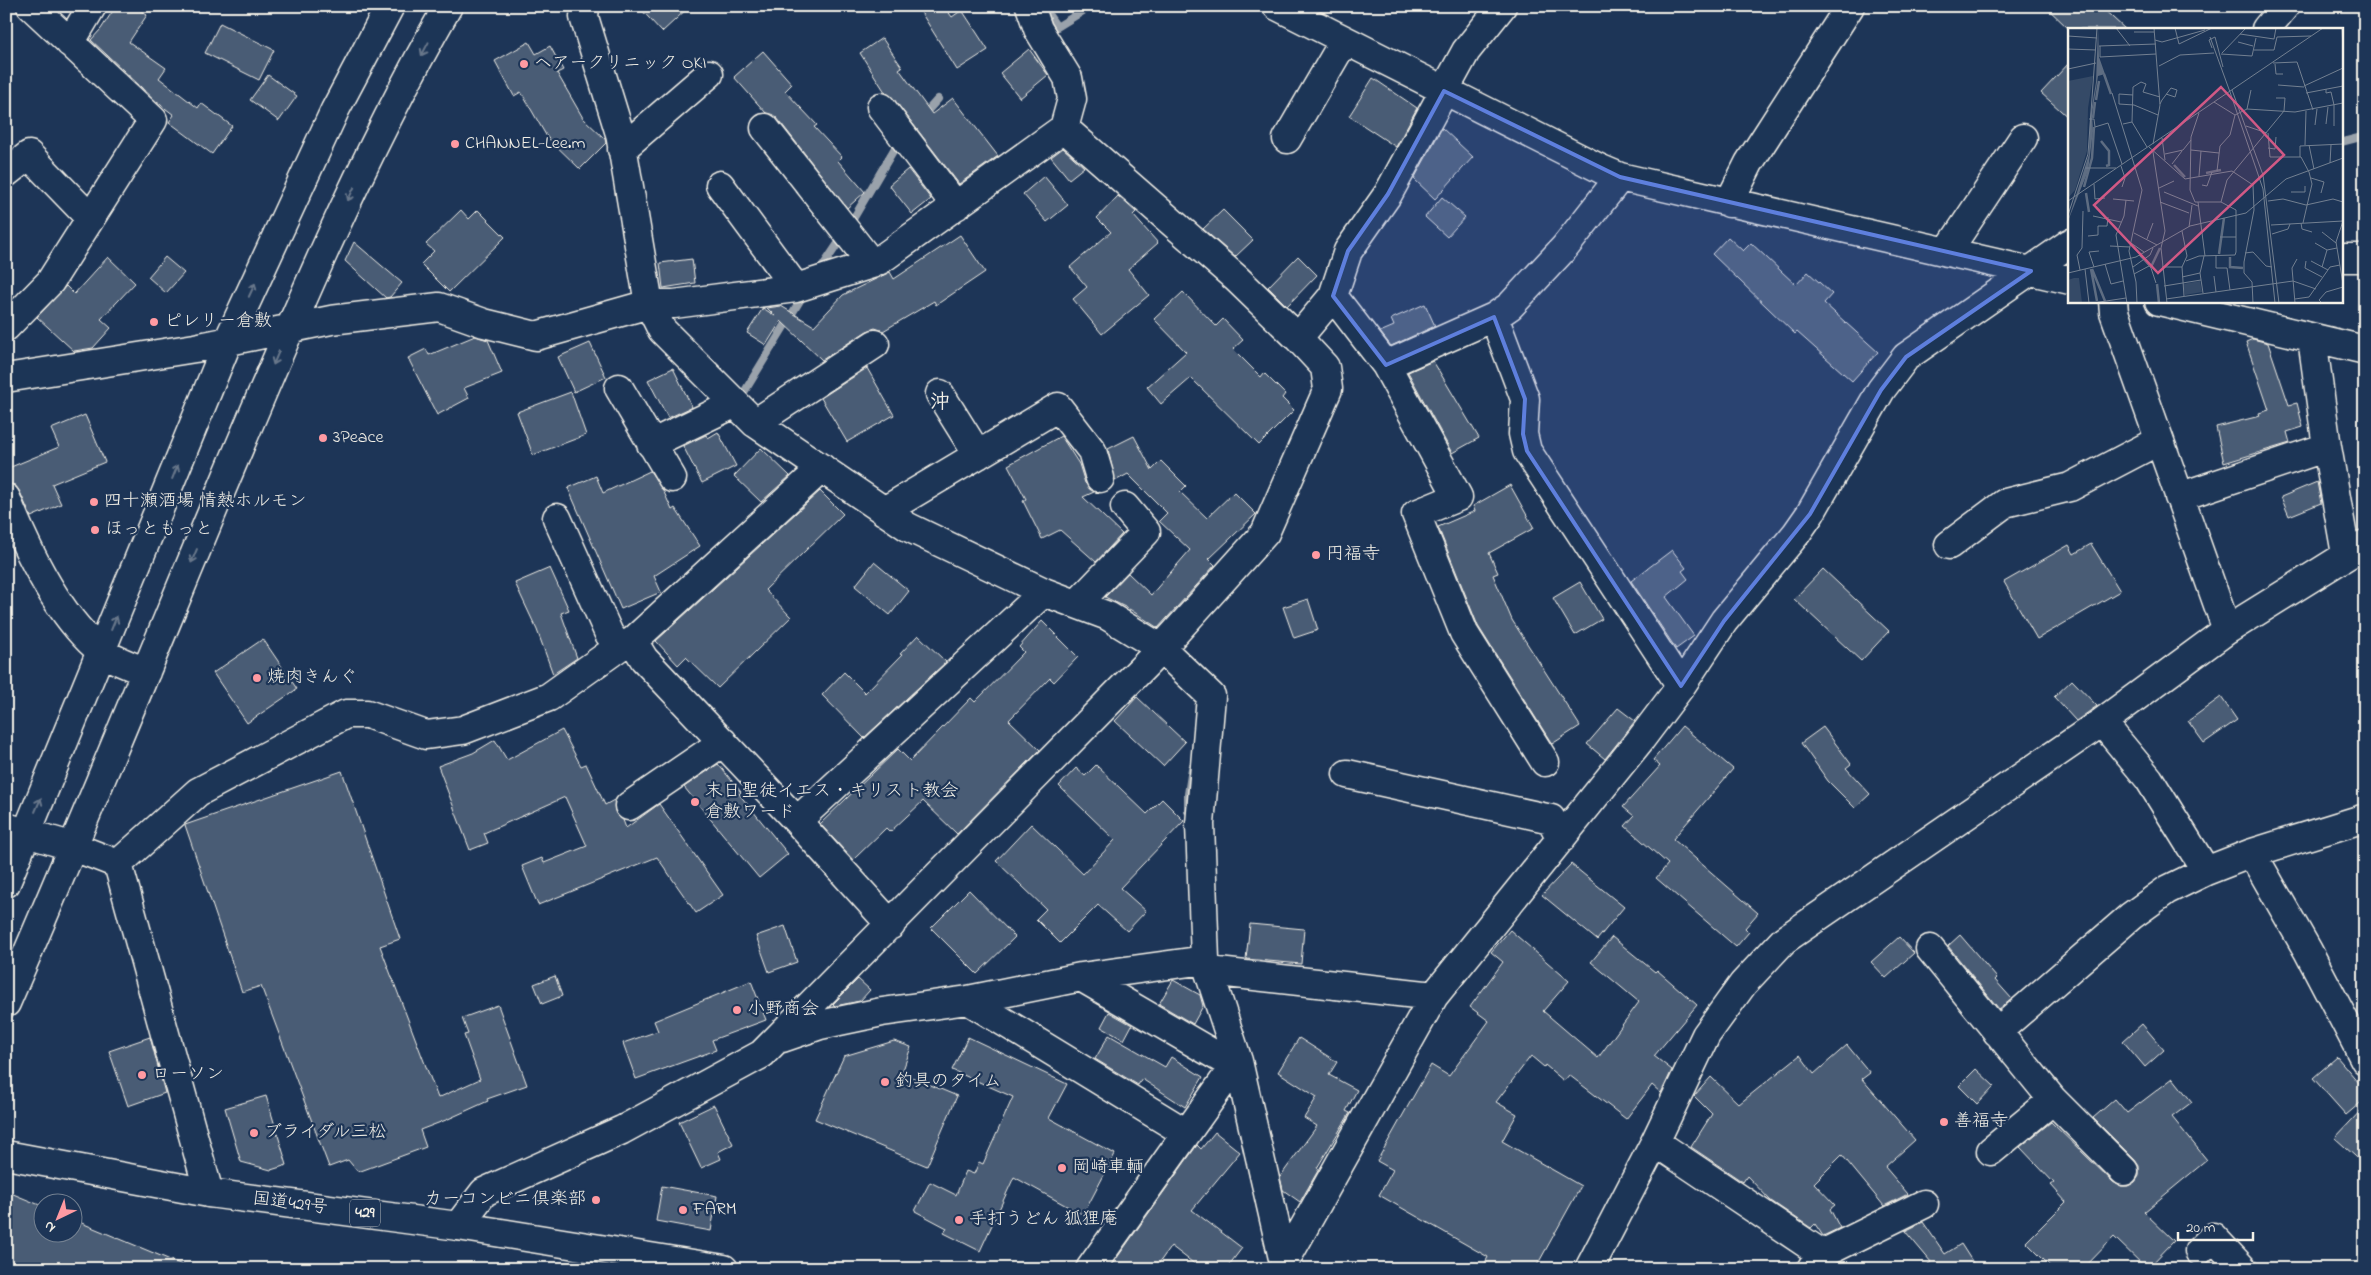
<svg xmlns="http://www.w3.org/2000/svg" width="2371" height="1275" viewBox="0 0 2371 1275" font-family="'Indie Flower','Klee One',sans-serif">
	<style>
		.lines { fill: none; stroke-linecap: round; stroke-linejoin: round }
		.stream { stroke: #9aa2ab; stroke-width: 8 }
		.building { fill: #485b74; stroke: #f4f1e8 }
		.minor-casing { stroke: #f4f1e8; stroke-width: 31 }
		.highway-casing { stroke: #f4f1e8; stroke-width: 31 }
		.minor { stroke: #1d3557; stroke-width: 28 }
		.highway { stroke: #1d3557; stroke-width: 28 }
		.oneway { stroke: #68778a }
		.marked { fill: #5e7fdd; fill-opacity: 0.2; stroke: #5e7fdd; stroke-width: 4; stroke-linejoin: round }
		.poi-dot { fill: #ff9aa2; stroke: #1d3557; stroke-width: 2 }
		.labels { text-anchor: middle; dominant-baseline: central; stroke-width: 4.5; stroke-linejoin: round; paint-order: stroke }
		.shield { fill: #1d3557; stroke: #b4b9bc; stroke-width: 1 }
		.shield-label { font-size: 16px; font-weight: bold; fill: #f4f1e8 }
		.poi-label { font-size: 18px; fill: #f4f1e8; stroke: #1d3557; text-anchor: start }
		.street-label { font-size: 18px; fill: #f4f1e8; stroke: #1d3557 }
		.quarter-label { font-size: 20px; font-weight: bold; fill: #f4f1e8; stroke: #1d3557 }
		.inset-river { fill: none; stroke: #5e6d82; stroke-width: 2.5 }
		.inset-road { fill: none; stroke: #738091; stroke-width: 1 }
		.view { fill: #d15985; fill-opacity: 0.15; stroke: #d15985; stroke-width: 2.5 }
		.inset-edge { fill: none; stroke: #f4f1e8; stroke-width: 2.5 }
	</style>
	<rect width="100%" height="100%" fill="#1d3557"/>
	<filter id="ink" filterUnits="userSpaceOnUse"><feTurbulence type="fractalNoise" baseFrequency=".02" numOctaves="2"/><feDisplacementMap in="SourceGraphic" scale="10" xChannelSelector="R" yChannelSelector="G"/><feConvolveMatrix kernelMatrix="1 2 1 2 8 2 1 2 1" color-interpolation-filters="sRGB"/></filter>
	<g filter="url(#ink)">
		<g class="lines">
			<path class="stream" d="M1045,16l3,-2 9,13 34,-21
				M2342,142l23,-6
				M849,226l47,-80 42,-47
				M819,272l24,-36
				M740,399l64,-105
				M1188,811v-17l4,-26"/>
		</g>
		<path class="building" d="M116,6h18l13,9 -18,27 37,26 -7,10 39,30 3,-5 31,23 -20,28 -43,-32 5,-7 -17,-13 -66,-62 10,-11z
			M638,6h52l-28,26z
			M917,6h27l8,11 10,-7 26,40 -31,20z
			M2045,6h55l25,23h-56z
			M220,23l54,27 -15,30 -54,-27z
			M882,38l20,29 -3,2 33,45 21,-16 45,58 -39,28 -66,-86 -8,-6 -25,-39z
			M529,42l7,12 14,-8 13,24 -6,3 26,45 22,21 1,4 -26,26 -33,-32 -26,-45 -7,4 -19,-35z
			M1029,49l19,26 -28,23 -20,-25z
			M763,51l29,33 -7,7 32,34 -3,2 28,30 -4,4 27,31 -18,16 -70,-90 -11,-5 -32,-36z
			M2070,62v57l-29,-26z
			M268,75l29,21 -18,25 -29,-21z
			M1373,78l44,30 -21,39 -47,-31z
			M1442,128l31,29 -38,42 -21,-20z
			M1063,148l21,19 -15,12 -18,-22z
			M908,169l23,30 -19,15 -23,-29z
			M1044,176l24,29 -21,17 -24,-28z
			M1118,196l18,16 -3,3 25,28 -30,26 21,26 -47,39 -29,-35 14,-12 -17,-20 41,-35 -14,-14z
			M1442,197l23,20 -18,20 -22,-20z
			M461,210l8,9 9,-9 27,27 -56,55 -28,-28 13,-13 -8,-7z
			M1223,210l30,30 -18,17 -32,-28z
			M960,235l25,37 -49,33 -2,-4 -51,30 -8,-3 -8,3 -45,29 -41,-39 -15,24 -19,-12 16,-25 12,8 -8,-8 14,-2 33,20 29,-31 47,-23 4,7z
			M1728,237l15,14 8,-8 45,42 12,-13 24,22 -8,9 54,49 -26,29 -55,-49 -2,2 -83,-80z
			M354,242l48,41 -12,14 -4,1 -41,-37z
			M1298,256l19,19 -30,31 -19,-19z
			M108,257l27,26 -34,36 10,9 -18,20 -19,3 -37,-34 29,-31 8,8z
			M165,257l19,16 -18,20 -18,-16z
			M692,259l3,24 -32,5 -3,-25z
			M1183,292l33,34 7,-7 20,21 -10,9 28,28 3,-4 21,21 -3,4 12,12 -35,35 -68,-67 -30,26 -14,-17 39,-35 -32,-33z
			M1425,304l10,22 -44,20 -11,-14 14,-6 -3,-7z
			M475,336l13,4 14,33 -38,15 5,10 -32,17 -29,-57 18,-9 3,6z
			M2253,339l15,4 21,62 8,-2 6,24 -16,5 3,11 -66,20 -8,-36 44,-11 -1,-3 10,-3 -23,-68z
			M590,343l16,34 -32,15 -16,-35z
			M1433,361l46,77 -27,15 -44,-81z
			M673,368l19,39 -24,11 -20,-38z
			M867,368l27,47 -47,27 -26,-44z
			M571,392l15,43 -53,20 -16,-43z
			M85,415l20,47 -53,22 9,20 -30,13 -11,-25 -5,-7 -9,-2v-14l53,-22 -8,-18z
			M718,432l18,34 -34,17 -19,-37 23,-11 2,3z
			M1061,436l18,28 6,19 9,9 -11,5 39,37 -26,28 -36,-32 -18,9 -19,-38 3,-2 -18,-34z
			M1134,436l18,34 9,-9 25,25 -6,6 27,26 27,-26 22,22 -47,45 6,6 -57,63 -27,-18 -26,-13 23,-24 23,22 39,-45 -31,-29 8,-8 -39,-39 -13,7 -7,-32z
			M761,448l29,28 -29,26 -27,-26z
			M650,471l13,19 9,20 3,-2 25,38 -46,30 7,16 -40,17 -53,-121 28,-12 7,17z
			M2317,482l4,21 -32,13 -8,-19z
			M1510,485l24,43 -45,25 9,20 -5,2 19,45 68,106 -28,18 -74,-118 -40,-99 37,-16 -2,-5z
			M820,491l23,23 -78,76 26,27 -73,71 -32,-31 -8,8 -22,-24z
			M2091,544l29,47 -83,48 -33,-57 65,-37 5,9z
			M1672,550l14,18 -4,3 6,8 -22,18 28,39 -18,13 -45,-68z
			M874,562l35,29 -19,24 -35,-29z
			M550,568l19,42 -8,3 16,45 -24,16 -16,-44 -22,-47z
			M1823,569l66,62 -28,30 -67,-62z
			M1580,582l22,37 -27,16 -22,-37z
			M1308,599l10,31 -24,8 -11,-31z
			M1042,621l36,36 -24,25 -4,-4 -41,42 31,30 -83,84 -34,-33 -33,31 -4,-4 -33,32 -33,-36 78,-75 12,12 61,-63 4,4 49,-50 -5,-5z
			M918,635l28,27 -82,76 -42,-43 22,-23 21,21 37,-38 -2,-1z
			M263,639l34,50 -50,34 -34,-50z
			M2072,680l25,26 -21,15 -22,-24z
			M1137,697l48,45 -22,24 -48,-45z
			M2221,697l16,23 -33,23 -16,-22z
			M1618,708l17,13 -30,38 -18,-15z
			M1682,726l51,43 -60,70 85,74 -13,15 4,4 -13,15 -80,-69 12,-14 -43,-38 9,-10 -11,-9 37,-41 -7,-6z
			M1823,727l28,37 -5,4 24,26 -15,14 -27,-27 -27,-38z
			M562,730l19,36 5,-2 19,41 9,-5 2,14 7,6 3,8 33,-24 64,91 -27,18 -39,-56 -119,48 -16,-39 20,-8 2,5 43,-17 -22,-49 -81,36 4,10 -18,7 -32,-84 35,-13 22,-13 12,20z
			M718,764l23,28 -2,2 49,60 -29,24 -75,-91z
			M1096,765l51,49 15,-15 22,22 -64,67 26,23 -19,20 -29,-26 -38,38 -24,-24 10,-10 -50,-48 35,-37 52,50 32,-34 -56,-54 17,-18 9,8z
			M342,771l58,168 -20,7 58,152 42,-19 -16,-44 4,-1 -6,-16 36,-13 29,80 -40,14 1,2 -42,19 -26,10 6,17 -68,25 -10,-12 -19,7 -68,-181 -19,6 -57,-167z
			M1571,864l53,43 -27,33 -55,-45z
			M969,890l46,47 -38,37 -46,-46z
			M1250,924l54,5 -3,35 -55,-5z
			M785,926l12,36 -28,10 -13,-36z
			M1510,930l59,51 -26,30 55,47 41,-56 -48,-40 21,-25 43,35 2,-2 40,35 -43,51 18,14 -11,23 -9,-8 -26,34 -57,-44 -5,6 -19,-16 -1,2 -13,-11 -35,46 21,12 -15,27 79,45 -46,83h-53l6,-12 -109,-62 14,-25 -16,-9 54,-96 18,11 40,-55 -19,-14 33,-45 -12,-10z
			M1960,935l37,43 -2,2 17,19 -13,10 -51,-63z
			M1899,937l15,16 -28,25 -15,-16z
			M555,976l7,20 -20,8 -8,-20z
			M858,979l12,11 -10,11 -25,5 -2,-2z
			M1173,980l27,15 3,11 -10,18 -34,-20z
			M751,981l15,39 -54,20 4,10 -80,29 -13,-36 35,-12 -4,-10z
			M1109,1012l23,13 -8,15 -23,-13z
			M2142,1024l22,26 -19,17 -22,-26z
			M1109,1035l56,32 6,-10 32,20 -18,30 -43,-28 -4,6 -43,-26z
			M150,1037l15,56 -37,13 -19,-55z
			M968,1037l99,47 -18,34 66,36 -32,61 -69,-38 -34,74 -36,-18 3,-5 -32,-17 15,-29 26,13 10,-24 8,3 5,-12 4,2 30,-67 -61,-27z
			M1299,1038l38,24 -8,13 28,15 -11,21 4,2 -33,55 2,1 -19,33 -17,-12 -3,-13 37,-51 -13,-8 13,-21 -39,-25z
			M894,1041l17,6 -9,26 55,23 -30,70 -112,-47 29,-63z
			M1847,1045l23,28 -8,6 53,61 -30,27 23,27 -24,12 -42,-51 -28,28 21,22 -5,4 10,19 -17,8 -8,-12 -4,4 -40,-27 -24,-25 -4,6 -52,-35 21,-33 -18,-18 17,-19 28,27 61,-49 14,19z
			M2337,1057l28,33v9l-19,16 -33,-37z
			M1976,1069l18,17 -17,18 -18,-18z
			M2173,1078l19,24 -20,15 35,43 -63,52 30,29 -27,28 -33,-32 -31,32h-30l-27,-27 40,-40 -15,-17 3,-2 -34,-36 31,-25 62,60 7,4h8l7,-4 4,-6v-10l-4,-6 -42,-42 22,-19 12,14z
			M266,1096l21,69 -16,5 -30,-8 -16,-54z
			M714,1105l19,39 -15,8 3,7 -20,9 -22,-46z
			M2365,1106v59l-30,-27z
			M1215,1132l25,20 -48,58 50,38 -16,21h-25l-30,-23 -16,23h-46l88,-124 4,4z
			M662,1186l55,10 -6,35 -55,-10z
			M6,1191l36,15v26h30v-13l120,50h-186z
			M1923,1222l22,32 16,-10 16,25h-56l10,-7 -26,-31z"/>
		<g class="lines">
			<defs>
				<path id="minor" d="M585,6l-1,11 36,117 29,170 13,26 93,93 153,104 136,65 64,24 54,33 49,47 -11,128 5,136 33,101 46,202 -1,6
					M1277,6l324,163 19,8 450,103
					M2266,29l19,-23
					M70,43l22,-37
					M881,107l75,99
					M765,128l107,136
					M1287,139l57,-98
					M622,149l87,-75
					M6,173l23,-18 61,63
					M720,185l76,103
					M1729,203l20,-40 101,-157
					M1947,252l76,-114
					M2342,258h23
					M1333,296l53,69 72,132 -42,17 48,119 81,129
					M2113,301l1,11 113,318
					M2159,301l206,49
					M1494,317l31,82 -2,35 4,17 154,235
					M6,327l44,-45 103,-162 -122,-114
					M1298,338l35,-42 15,-45 40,-57 78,-143 36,-45
					M2312,338l15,109 19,107
					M1386,365l108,-48 16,-11 55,-59 55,-70
					M6,378l189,-30 136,-28 108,-13 45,16 52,13 113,-32h25l122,-16 76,-24 8,-4 184,-132 8,-29 -4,-21 -30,-49 -8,-23
					M619,388l53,90
					M940,394l38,61
					M755,423l120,-79
					M651,444l83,-40
					M2179,497l148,-50
					M6,498c20,50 52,119 95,153 12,9 31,15 45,21
					M884,511l174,-104 34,44 8,27
					M557,518l52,116 10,13
					M1949,545l56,-42 65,-16 88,-46
					M1077,604l69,-72 -21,-25
					M633,641l11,18 153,162 94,104
					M2102,722l47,57 57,92
					M1347,774l204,45 10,20
					M629,806l94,-64
					M797,821l247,-229
					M6,827l68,20 44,17
					M2252,853l56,98 57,109
					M118,864l80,-72 148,-78h21l59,21 37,-5 86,-33 70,-50 14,-6 189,-173
					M118,864l91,329
					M6,883l222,-542 107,-231 55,-104
					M1930,949l123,151 71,71
					M1209,971l225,25
					M1081,977l153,89
					M968,1000l113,-23 124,-17
					M6,1003c73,-168 142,-337 212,-505 70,-167 140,-335 230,-492
					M1997,1032l134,-116 36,-26 39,-19 46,-18 113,-35
					M782,1038l38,-13 62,-13 86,-12 218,133
					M1655,1142l167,112
					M1991,1151l62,-51
					M458,1226l26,-34 138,-62 140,-76 394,-400 109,-121 63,-144 -3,-22 -27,-29 -61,-59 -173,-151
					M2199,1251l14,-14 30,32
					M1284,1263l150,-267 207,-257 40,-53 43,-65 72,-87 14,-20 71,-124 25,-33 164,-114
					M1812,1267l10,-13 102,-50
					M1090,1269l148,-208
					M1589,1269l66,-127 51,-107 37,-51 41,-44 318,-218 125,-92 138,-86"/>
				<path id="highway" d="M6,1155l203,38 249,33 266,43"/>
			</defs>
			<use href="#minor" class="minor-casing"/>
			<use href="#highway" class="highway-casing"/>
			<use href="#minor" class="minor"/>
			<use href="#highway" class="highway"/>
		</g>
		<defs><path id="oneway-shaft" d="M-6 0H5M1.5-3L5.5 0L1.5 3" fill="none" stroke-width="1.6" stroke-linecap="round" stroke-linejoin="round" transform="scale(1.25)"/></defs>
		<g class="oneway">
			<use href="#oneway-shaft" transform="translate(425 49) rotate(118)"/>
			<use href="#oneway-shaft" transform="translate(351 194) rotate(115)"/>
			<use href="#oneway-shaft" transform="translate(252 290) rotate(-65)"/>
			<use href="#oneway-shaft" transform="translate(276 358) rotate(113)"/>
			<use href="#oneway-shaft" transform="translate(175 472) rotate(-68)"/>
			<use href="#oneway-shaft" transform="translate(194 556) rotate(113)"/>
			<use href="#oneway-shaft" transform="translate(114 623) rotate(-68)"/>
			<use href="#oneway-shaft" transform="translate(38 805) rotate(-67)"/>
		</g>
	</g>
	<path class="marked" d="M1444,91l176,86 411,94 -125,86 -25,33 -71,124 -86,107 -43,65 -154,-235 -4,-17 2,-35 -31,-82 -108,48 -53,-69 15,-45 40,-57z"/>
	<g class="poi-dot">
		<circle cx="524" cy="64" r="5"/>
		<circle cx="455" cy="144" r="5"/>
		<circle cx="154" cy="322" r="5"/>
		<circle cx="323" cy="438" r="5"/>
		<circle cx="94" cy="502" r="5"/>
		<circle cx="95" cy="530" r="5"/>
		<circle cx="1316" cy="555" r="5"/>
		<circle cx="257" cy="678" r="5"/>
		<circle cx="695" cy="802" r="5"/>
		<circle cx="737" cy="1010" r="5"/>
		<circle cx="142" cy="1075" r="5"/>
		<circle cx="885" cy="1082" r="5"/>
		<circle cx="1944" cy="1122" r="5"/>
		<circle cx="254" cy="1133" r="5"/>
		<circle cx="1062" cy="1168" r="5"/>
		<circle cx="596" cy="1200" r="5"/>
		<circle cx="683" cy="1210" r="5"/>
		<circle cx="959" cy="1220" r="5"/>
	</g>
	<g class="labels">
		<rect class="shield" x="350" y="1199.5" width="30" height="27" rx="4"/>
		<g class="shield-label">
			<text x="365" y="1213">429</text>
		</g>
		<g class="poi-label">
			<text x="534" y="64">ヘアークリニック OKI</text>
			<text x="465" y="144">CHANNEL-Lee.m</text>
			<text x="164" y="322">ピレリー倉敷</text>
			<text x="333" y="438">3Peace</text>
			<text x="104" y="502">四十瀬酒場 情熱ホルモン</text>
			<text x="105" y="530">ほっともっと</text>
			<text x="1326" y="555">円福寺</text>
			<text x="267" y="678">焼肉きんぐ</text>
			<text x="705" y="792">末日聖徒イエス・キリスト教会<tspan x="705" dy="21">倉敷ワード</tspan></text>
			<text x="747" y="1010">小野商会</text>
			<text x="152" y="1075">ローソン</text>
			<text x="895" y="1082">釣具のタイム</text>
			<text x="1954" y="1122">善福寺</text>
			<text x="264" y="1133">ブライダル三松</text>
			<text x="1072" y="1168">岡崎車輌</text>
			<text x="586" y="1200" text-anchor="end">カーコンビニ倶楽部</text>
			<text x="693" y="1210">FARM</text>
			<text x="969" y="1220">手打うどん 狐狸庵</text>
		</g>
		<g class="street-label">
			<text transform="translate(290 1204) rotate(7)">国道429号</text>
		</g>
		<g class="quarter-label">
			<text x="940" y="403">沖</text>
		</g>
	</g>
	<g transform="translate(2068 28)">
		<rect width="275" height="275" fill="#1d3557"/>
		<path d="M25,48l-5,32 -1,43 -12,39 -7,8v-117zM6,250h5l3,25h-14v-23zM132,253l2,11 -17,3 -2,-11z" fill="#354a67"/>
		<path d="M30,0l1,29 6,17 -7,2 -6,38 1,17 -5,40 -20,50 21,-67 1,-36 6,-36z" fill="#5e6d82"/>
		<path class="inset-river" d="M36,46l7,20M28,72l3,-19M25,90l2,-16M33,113l8,10v14l-3,1M106,137l11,12M138,145l15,-3M16,159l8,-29 2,-31M18,165l3,19M151,226l5,-36M162,229v10l13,1M83,239l9,-19M23,241l6,32M24,241l13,32M89,256l2,19"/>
		<path class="inset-road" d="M48,0l14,18M107,0l4,16 33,-16M274,0l1,22M66,4h20M172,6l34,5 2,-11M0,8l29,2M142,9l20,55M87,12l7,2 43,-12M170,14l15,4M31,18l57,-2M32,18v11l56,-3M144,20l-3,-8 6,-3 8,30M0,21l28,1M186,22h20l3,-13 34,-1M154,25l24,-25M153,26l31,2 4,-18M205,35l24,-1 16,48M207,36l1,10h7M91,38l21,-11 34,-2M0,41l28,-6M210,57l26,2M236,58l39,-18M258,61v4l5,-1 3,13M164,62l31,85 16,128M162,64l33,97 12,114M44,65l30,97 -13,61 7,31 1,21M238,65l37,-7M65,67l-14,-1v10l15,1 24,10M146,74l21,13M92,76l2,-4 9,-12 6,2 -2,7 -9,-3M179,81l4,-19M167,87l12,-6 48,3 48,-9M21,91h5l1,8 13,-4 14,41M64,94l1,-35 8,-5 5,2 -3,8 17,5M55,96l9,-2 15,25M258,96l2,-17M247,97l2,-16M178,98l21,7M266,98v-21M200,105l2,24h31l8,15 3,12 -9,39M94,110l3,22M85,116l7,-39 -6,-77M237,117l1,-34M241,117l5,24M81,119l36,32 47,-8 21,14 1,25 -10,52v11l8,9 1,21M200,120l7,1 1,-12M123,122l28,3M85,124l12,79 -4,17 6,55M97,126l18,-4 8,-10M232,129v-11l43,-2M262,135l1,-18M104,136l10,-13M53,138l4,12 -3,9M17,140h31M149,143l3,-25 10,-11 5,-20M131,148l2,-25M243,150l13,4 -3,11M26,156l1,15 10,-1M134,157l5,1 5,-14M91,160l15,-7M96,164l34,14M223,164h14v-6M45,171l21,2M58,172l-2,16 -8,19 11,68M0,173l255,-173M200,173l15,-2 23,6 27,-6 10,3M92,174l29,11M130,174l7,54M153,174l6,-22 57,-69 1,-13h-9M0,187l20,-61 9,-126M25,188l28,6M275,193l-7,21 7,42M233,195l1,6 10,3M203,197l72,-4M121,199l3,-22M114,203l5,25 -5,11 2,29M254,204l14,11M66,205l23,12M204,206l16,-5 2,-5M20,208l10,-1v-9h9l1,-9M152,209h16M79,211l6,-16M63,215l13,9M247,215l12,7 10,-2M42,218l20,1M177,225l8,-1 13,14 6,1M71,227l12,13 5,15M148,228v12h11l3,22M118,233l13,-5 36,-1 1,-3v-42l-15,-8h-26l-5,-12 1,-53 8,-24M238,233l-1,7 17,9M243,233l17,9M37,236l6,20 12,-3M26,239l-5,-15 10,-1M65,239l17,-12 3,-7M94,239h20M254,239l5,-17M17,241l4,34M12,242l-3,-15 5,-7 1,-37M0,245l68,-16 54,-31 56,-13 40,-34 57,-21M66,246l15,-8M146,248l2,16M114,249l18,-4M96,258l37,-6M135,265l-3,-20 4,-17M98,271l127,-18 23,8M227,271l14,-2 21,-30 10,-2M25,275l33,-5M227,275l-3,-35 5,-9M254,275l-3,-3 7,-8 17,-5"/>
		<path class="view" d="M153,59l63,68 -126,118 -64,-68z"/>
		<rect width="275" height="275" class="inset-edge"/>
	</g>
	<rect width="2371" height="1275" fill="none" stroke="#1d3557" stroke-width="25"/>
	<rect x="12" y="12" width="2346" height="1250" fill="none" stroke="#f4f1e8" stroke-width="2" filter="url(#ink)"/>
	<g transform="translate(58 1218) rotate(223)"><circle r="24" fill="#1d3557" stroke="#738091"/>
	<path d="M0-4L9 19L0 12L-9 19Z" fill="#ff9aa2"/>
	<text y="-8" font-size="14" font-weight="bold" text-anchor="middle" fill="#f4f1e8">N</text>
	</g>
	<path d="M2178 1232v8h75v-8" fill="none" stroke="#f4f1e8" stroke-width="2.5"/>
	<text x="2186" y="1232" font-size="15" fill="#f4f1e8" stroke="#1d3557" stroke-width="4" paint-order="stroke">20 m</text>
</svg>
